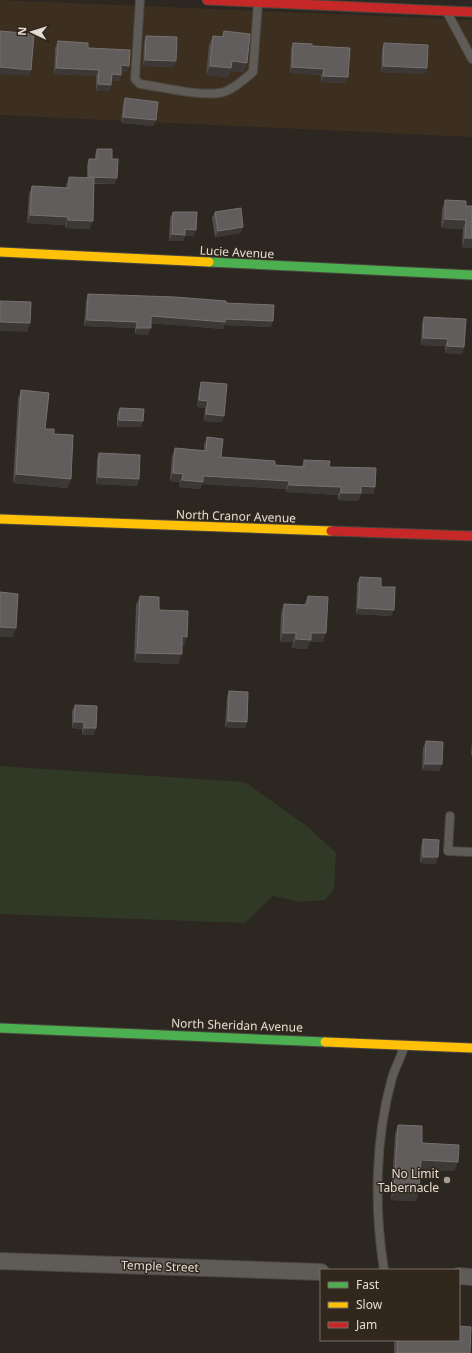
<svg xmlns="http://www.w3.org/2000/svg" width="472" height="1353" viewBox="0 0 472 1353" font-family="'Noto Sans',sans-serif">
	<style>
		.built { fill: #3c2f20 }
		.green { fill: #303826 }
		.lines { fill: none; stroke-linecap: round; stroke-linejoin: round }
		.lane-casing { stroke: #49453f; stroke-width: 10 }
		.street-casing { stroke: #49453f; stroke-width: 18 }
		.fast-casing { stroke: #49453f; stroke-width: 11 }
		.slow-casing { stroke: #49453f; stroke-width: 11 }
		.jam-casing { stroke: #49453f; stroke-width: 11 }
		.lane { stroke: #5f5b57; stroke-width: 8 }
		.street { stroke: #5f5b57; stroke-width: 16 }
		.fast { stroke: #4caf50; stroke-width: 9 }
		.slow { stroke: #ffc107; stroke-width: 9 }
		.jam { stroke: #c62828; stroke-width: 9 }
		.wall { fill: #514e4d }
		.shaded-wall { fill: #3c3835 }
		.building { fill: #615d5c; stroke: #75716f }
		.poi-dot { fill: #a39d96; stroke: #31271c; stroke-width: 1.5 }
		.labels { text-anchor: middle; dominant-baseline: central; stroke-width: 3; stroke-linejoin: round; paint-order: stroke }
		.street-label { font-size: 12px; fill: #e3dcd5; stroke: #31271c }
		.poi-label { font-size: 12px; fill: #e3dcd5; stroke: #31271c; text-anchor: end }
	</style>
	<rect width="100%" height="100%" fill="#2c2721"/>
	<path class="built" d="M0,0l472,20v117l-472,-22z"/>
	<path class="green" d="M0,766l245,16 63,45 28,26 -2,36 -9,11 -25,2 -27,-6 -28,27 -245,-9z"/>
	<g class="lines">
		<defs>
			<path id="lane" d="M140,0l-5,79 5,5c22,3 58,12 79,9 12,-1 25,-14 34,-21l5,-69
				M448,14l24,45
				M450,816l-2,35 24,1
				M384,1270c-10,-62 -9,-131 8,-192 3,-10 9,-21 12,-31"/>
			<path id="street" d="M0,1261l321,11
				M459,1276l13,1"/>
			<path id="fast" d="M209,262l263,13
				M0,1028l325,14"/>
			<path id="slow" d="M0,252l209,10
				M0,519l331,12
				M325,1042l147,6"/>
			<path id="jam" d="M207,0l265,12
				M331,531l141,5"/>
		</defs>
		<use href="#lane" class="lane-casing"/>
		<use href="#street" class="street-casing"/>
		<use href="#fast" class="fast-casing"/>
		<use href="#slow" class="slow-casing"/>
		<use href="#jam" class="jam-casing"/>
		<use href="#lane" class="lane"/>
		<use href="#street" class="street"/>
		<use href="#fast" class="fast"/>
		<use href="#slow" class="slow"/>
		<use href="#jam" class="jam"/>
	</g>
	<path class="wall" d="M224,31l20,41 -14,-1 -2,6 -22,-2 3,-30 4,-9 9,1z
		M146,36l28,31 -31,-1 1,-24z
		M58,41l30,7 39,24h-6v3l-2,6h-8v4l-2,6h-13v-15l-42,-2 1,-26z
		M293,43l19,3 34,37 -25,-1v-7l-31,-2 1,-24z
		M384,43l43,25 -3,6 -43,-2 1,-23z
		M125,98l31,22 -3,6 -32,-3 2,-18z
		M97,149l15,10 3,25h-21l-4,45 -25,-1v-3l-38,-2 2,-29 3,-8 34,2v-3l3,-8 18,1v-13l2,-6h6v-4z
		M445,200l21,6 6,42 -10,-1 1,-18 -22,-1 1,-18z
		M173,212l21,24h-9l-2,5h-14l1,-23z
		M215,212l26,21 -26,4 -3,-19z
		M88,294l138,9 45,24 -47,-2 -1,4 -72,-6 -3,12 -13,-1v-6l-51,-2 2,-25z
		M424,317l40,30 -2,7 -17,-1v-7l-24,-1 1,-22z
		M201,382l21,40 -18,-1 1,-13 -8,-1 2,-18z
		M21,390l24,39 26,50 -4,9 -54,-5 5,-84z
		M120,408l21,19h-24v-13z
		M207,437l14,20 54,8 27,1 2,-6 25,7 46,20 -2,7h-12l-3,7 -20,-1v-5l-52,-3v-3l-84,-5 -2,5 -21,-2 1,-5 -10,-1 2,-25 3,-8 29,2v-5z
		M99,453l40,26 -2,7 -41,-2 1,-25z
		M360,577l21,10 10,29 -35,-2 1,-31z
		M140,596l19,14 25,36h-2l-4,18 -44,-2 2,-57z
		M308,596l15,46h-13l-3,7 -15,-1 1,-6h-13l1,-29 3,-9 20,1z
		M229,691l18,31 -2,6 -20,-1 2,-30z
		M75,705l21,23 -2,7h-12v-6l-10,-1v-17z
		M426,741l14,30 -18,-1 1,-22z
		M472,741v14h-1z
		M423,839l13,25 -16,-1 1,-17z
		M398,1125l56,46 -34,-2 -4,32 -25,-1 4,-66z
		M394,1340h65l11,13h-76z"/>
	<path class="shaded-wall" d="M145,60l31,1 -2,6 -31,-1z
		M232,61l15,2 -3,9 -14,-1 -2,6 -22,-2 4,-9z
		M121,65l8,1 -2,6h-8z
		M383,66l44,2 -3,6 -43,-2z
		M0,67l31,3 -2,6 -29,-2z
		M292,67l32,2 -3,6 -31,-2z
		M56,68l43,2 -3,6 -42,-2z
		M112,74l9,1 -2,6h-10z
		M323,76l25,1 -2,6 -25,-1z
		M98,84l13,1 -2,6h-13z
		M123,117l33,3 -3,6 -32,-3z
		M89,177l28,1 -2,6 -29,-1z
		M30,215l38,2 -3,8 -38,-2z
		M445,219l21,1 -3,9 -22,-1z
		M68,220l25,1 -3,8 -25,-1z
		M243,227l-2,6 -26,4 3,-6z
		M185,229l11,1 -2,6h-9l-2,5h-14l3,-7z
		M465,238h7v10l-10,-1z
		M151,316l74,3 48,2 -2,6 -47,-2 -1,4 -74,-6z
		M87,320l50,2 -2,6 -51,-2z
		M0,322l30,1 -3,9 -27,-1z
		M137,328h14l-3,7 -13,-1z
		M423,338l25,1 -3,7 -24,-1z
		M447,346l17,1 -2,7 -17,-1z
		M199,400l9,1 -3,7 -8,-1z
		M206,414l18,2 -2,6 -18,-1z
		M119,420l24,1 -2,6h-24z
		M173,473l10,1 -3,8 -10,-1z
		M16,474l55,5 -4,9 -54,-5z
		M203,476l86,5 -3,8 -84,-5 -2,5 -21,-2 3,-7z
		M98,477l41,2 -2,7 -41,-2z
		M289,485l52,2 -3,8 -52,-3z
		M361,486l14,1 -2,7h-12l-3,7 -20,-1 3,-7z
		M358,608l36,2 -3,6 -35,-2z
		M0,627l16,1 -3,9h-13z
		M283,633h13l-3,9h-13z
		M311,633h15l-3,9h-13l-3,7 -15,-1 4,-9z
		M182,636l5,1 -3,9 -5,-1z
		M137,653l45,1 -4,10 -44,-2z
		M228,721l19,1 -2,6 -20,-1z
		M74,722h10l-2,7 -10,-1z
		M84,728h12l-2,7h-12z
		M425,764h17l-2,7 -18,-1z
		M423,857h15l-2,7 -16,-1z
		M421,1160l37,2 -4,9 -37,-2z
		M394,1191l25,1 -3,9 -25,-1z"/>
	<path class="building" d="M0,31l34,3 -3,36 -31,-3z
		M224,31l26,3 -3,29 -15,-2 -1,7 -21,-2 3,-30 10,1z
		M146,36l31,1 -1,24 -31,-1z
		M58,41l30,2v5l42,2 -1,16 -8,-1v10l-9,-1 -1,11 -13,-1 1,-14 -43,-2z
		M293,43l19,1v2l38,2 -2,29 -25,-1 1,-7 -32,-2z
		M384,43l44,2 -1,23 -44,-2z
		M125,98l33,4 -2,18 -33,-3z
		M97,149h15v10h6l-1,19 -28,-1v-18h8z
		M69,177l25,1 -1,43 -25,-1v-3l-38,-2 2,-29 37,2z
		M445,200l21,1v5h6v32h-7l1,-18 -21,-1z
		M241,208l2,19 -25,4 -3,-19z
		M173,212h24l-1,18 -11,-1v6l-13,-1z
		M88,294l87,3 51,4v2l48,2 -1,16 -48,-2v3l-74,-6v12h-14v-6l-50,-2z
		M0,301l31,1 -1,21 -30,-1z
		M424,317l42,2 -2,28 -17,-1 1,-7 -25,-1z
		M201,382l26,2 -3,32 -18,-2 2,-13 -9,-1z
		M21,390l28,3 -4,36h9v5l19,1 -2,44 -55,-5z
		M120,408l24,1 -1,12 -24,-1z
		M207,437l16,2 -2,18 54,4v4l29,2v-7l26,1 -1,6 47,1 -1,19 -14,-1v7h-20v-6l-52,-2v-4l-86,-5v6l-21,-2 1,-6 -10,-1 2,-25 31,3z
		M99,453l41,2 -1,24 -41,-2z
		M360,577l21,1v9h14l-1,23 -36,-2z
		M0,592l18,2 -2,34 -16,-1z
		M140,596l19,1v13l29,1 -1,26 -5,-1v18l-45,-1z
		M308,596l20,1 -2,36h-15v7l-15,-1v-6h-13l1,-29 23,1z
		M229,691l19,1 -1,30 -19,-1z
		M75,705l22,1 -1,22h-12v-6h-10z
		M426,741l17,1 -1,22h-17z
		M423,839l16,1 -1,17h-15z
		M398,1125l24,1v17l37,2 -1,17 -37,-2 -2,32 -25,-1z
		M459,1326l12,1 -1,26h-73l1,-13h61z"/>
	<circle class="poi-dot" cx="447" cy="1180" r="4"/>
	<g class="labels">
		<g class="street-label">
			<text transform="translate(237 252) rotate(3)">Lucie Avenue</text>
			<text transform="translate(236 516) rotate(2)">North Cranor Avenue</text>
			<text transform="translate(237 1025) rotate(2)">North Sheridan Avenue</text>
			<text transform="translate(160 1266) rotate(2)">Temple Street</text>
		</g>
		<g class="poi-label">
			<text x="439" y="1173">No Limit<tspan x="439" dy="14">Tabernacle</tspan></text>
		</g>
	</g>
	<rect x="320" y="1269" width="140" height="72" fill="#31271c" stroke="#786f66"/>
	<rect x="328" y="1282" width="20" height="6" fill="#4caf50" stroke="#786f66"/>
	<text x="356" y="1289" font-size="12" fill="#e3dcd5">Fast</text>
	<rect x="328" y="1302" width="20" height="6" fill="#ffc107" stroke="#786f66"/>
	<text x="356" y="1309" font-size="12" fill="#e3dcd5">Slow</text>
	<rect x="328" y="1322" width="20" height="6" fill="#c62828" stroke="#786f66"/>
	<text x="356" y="1329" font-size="12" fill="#e3dcd5">Jam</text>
	<g transform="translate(32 32) rotate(274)" stroke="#31271c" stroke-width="3" paint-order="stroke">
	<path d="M0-3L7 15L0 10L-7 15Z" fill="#e3dcd5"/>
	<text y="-6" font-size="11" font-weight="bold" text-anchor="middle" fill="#e3dcd5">N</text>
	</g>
</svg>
